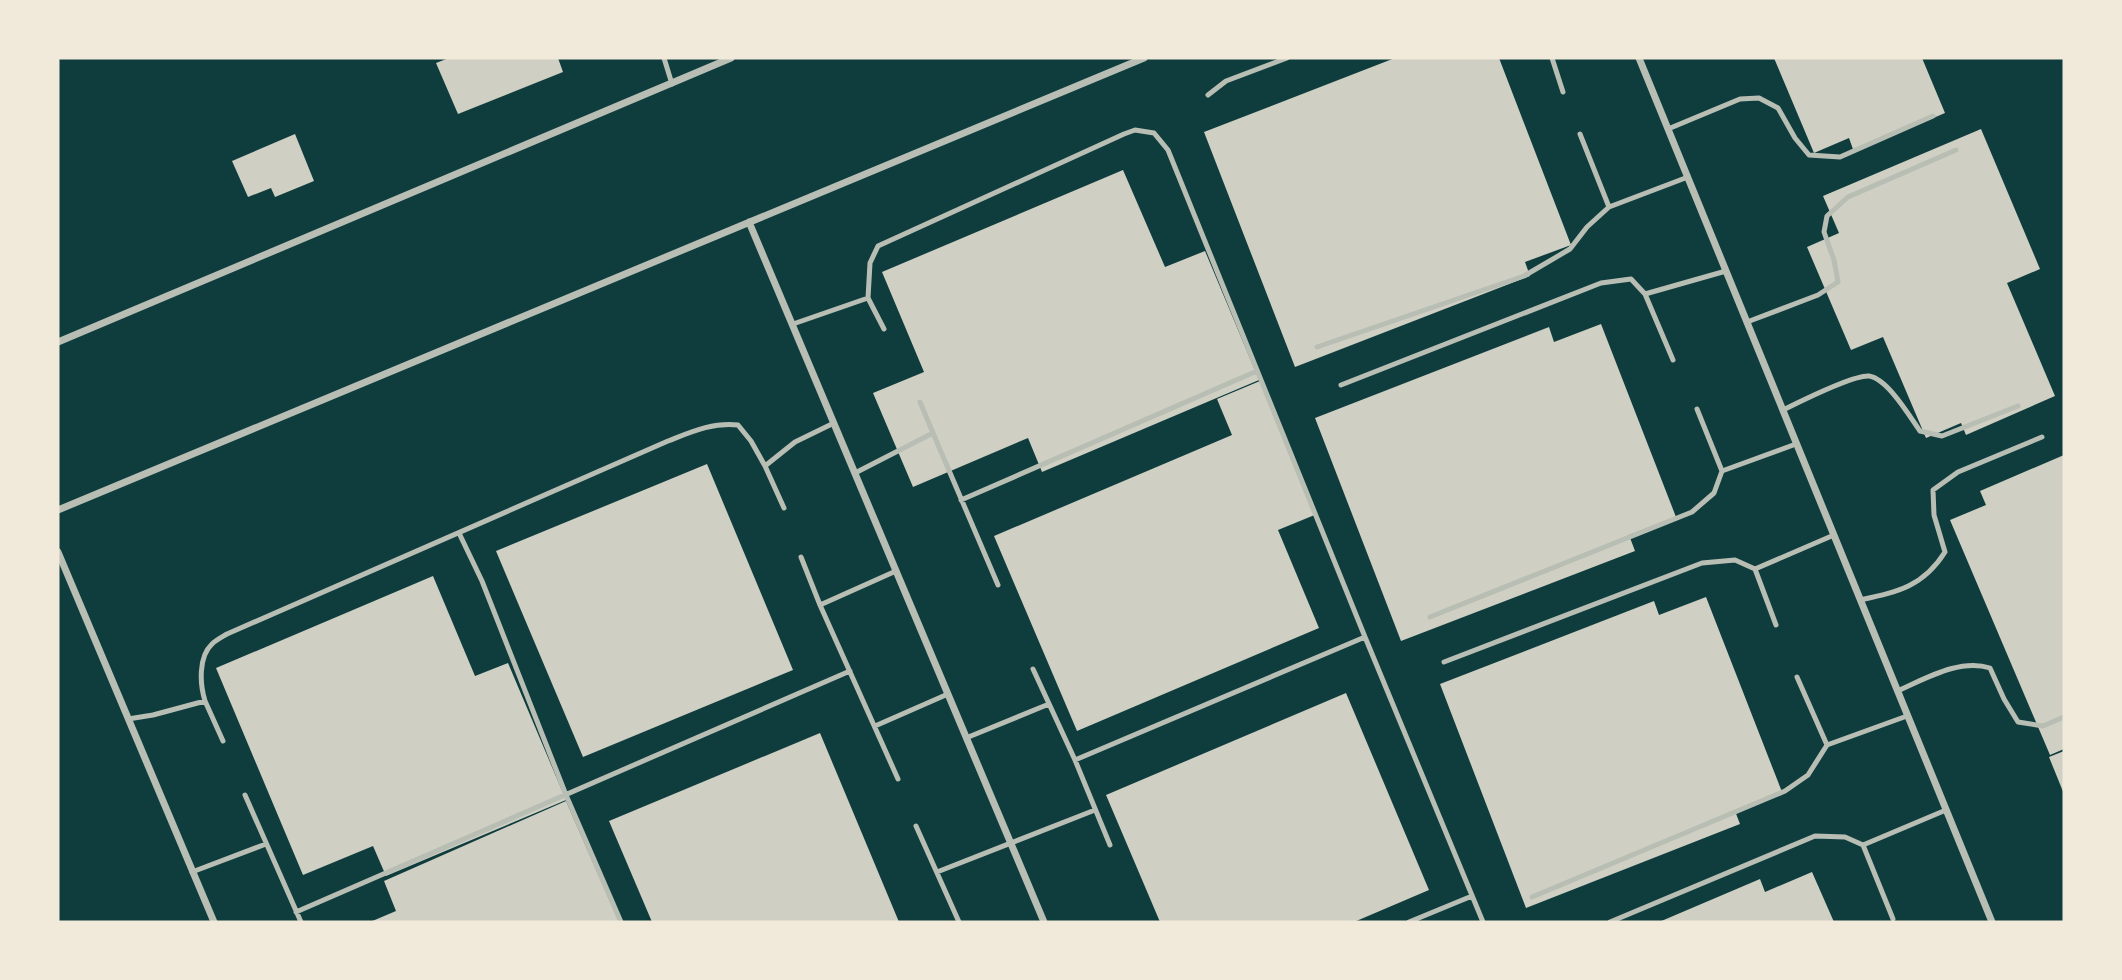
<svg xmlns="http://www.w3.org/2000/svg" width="2122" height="980" viewBox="0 0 2122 980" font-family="'Fira Sans Condensed',sans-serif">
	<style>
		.building { fill: #cfcfc3 }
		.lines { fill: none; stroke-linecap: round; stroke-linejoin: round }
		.service { stroke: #b8beb3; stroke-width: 5 }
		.minor { stroke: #b8beb3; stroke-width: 7 }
	</style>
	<rect width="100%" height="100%" fill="#0f3d3e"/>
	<path class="building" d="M449,58h109l5,14 -105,42 -22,-51z
		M1395,58h104l72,187 -46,17 5,14 -235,91 -91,-235z
		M1774,58h148l23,55 -91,39 -5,-14 -35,15z
		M1981,129l59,140 -33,14 48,113 -89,39 -5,-12 -35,15 -43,-101 -32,13 -44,-103 32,-14 -16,-37z
		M295,134l19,47 -39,16 -4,-9 -23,9 -16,-36z
		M1123,170l42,97 40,-16 54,129 -217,92 -14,-34 -115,49 -40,-94 51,-21 -42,-100z
		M1601,324l75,193 -47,18 6,16 -234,90 -86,-223 234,-91 5,15z
		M1260,381l57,133 -39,16 41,98 -242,103 -83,-195 238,-101 -15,-36z
		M2064,455v294l-14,6 -100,-235 36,-15 -6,-14z
		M707,464l86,206 -210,87 -87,-206z
		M433,576l42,100 33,-13 58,137 -180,76 -13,-30 -70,29 -87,-207z
		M1706,597l76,195 -47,19 5,13 -214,84 -86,-224 214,-83 5,14z
		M1346,693l83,197 -75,32h-194l-54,-127z
		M820,733l79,189h-247l-43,-101z
		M2064,751v43l-15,-37z
		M566,801l53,121h-249l26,-11 -12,-30z
		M1812,872l22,50h-175l101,-43 5,13z"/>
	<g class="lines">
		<path class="service" d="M664,58l8,26
			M1552,58l11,34
			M1208,95l18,-14 61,-23
			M1668,129l72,-30 19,-1 19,10 17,30 14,17 31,2 93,-41
			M1580,134l29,73
			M868,298l2,-35 8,-17 246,-112 11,-4 19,3 14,17 197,487 118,285
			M1747,322l71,-27 20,-13 -4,-22 -10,-28 3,-16 21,-19 108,-47
			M793,324l75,-26 16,31
			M1317,347l207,-71 46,-27 17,-22 22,-20 79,-30
			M1673,360l-28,-66 81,-23
			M1341,385l260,-102 30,-4 14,15
			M920,402l13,31
			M1697,409l25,62
			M1783,410c16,-8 70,-35 86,-34 19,3 41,41 51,55l22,5 76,-30
			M855,473l78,-40 65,152
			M961,500l296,-129
			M784,508l-19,-42 30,-24 39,-19
			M459,533l23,48 84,214 55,127
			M801,557l19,48 78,174
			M1860,600c37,-8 63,-13 85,-48l-11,-37 -1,-25 25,-18 84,-35
			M820,605l76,-34
			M1430,617l262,-105 22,-19 8,-22 74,-27
			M1776,625l-21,-56 79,-34
			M1444,662l258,-99 33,-3 20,9
			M1033,669l42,91 290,-123
			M1797,677l30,68
			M1897,691c28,-12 63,-33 93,-23l14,31 14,23 25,4 21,-9
			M205,701c-5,-16 -7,-44 7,-57 4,-4 10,-7 15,-10l441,-193c23,-9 45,-19 70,-16l13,16 14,25
			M128,719l25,-4 52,-14 18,40
			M875,726l73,-32
			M966,738l83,-34
			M1075,760l35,85
			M245,795l56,127
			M916,826l43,96
			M1863,845l30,74
			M192,872l74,-28
			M937,872l158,-62
			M1532,897l253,-106 23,-16 19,-30 80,-29
			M296,912l554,-241
			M1409,922l63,-26
			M1610,922l205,-86 30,1 18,8 83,-35"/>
		<path class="minor" d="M1639,58l353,864
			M749,222l295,700
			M58,342l673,-284
			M58,510l1086,-452
			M58,552l156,370"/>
	</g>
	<rect width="2122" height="980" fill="none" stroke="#f1e9da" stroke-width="119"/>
</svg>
